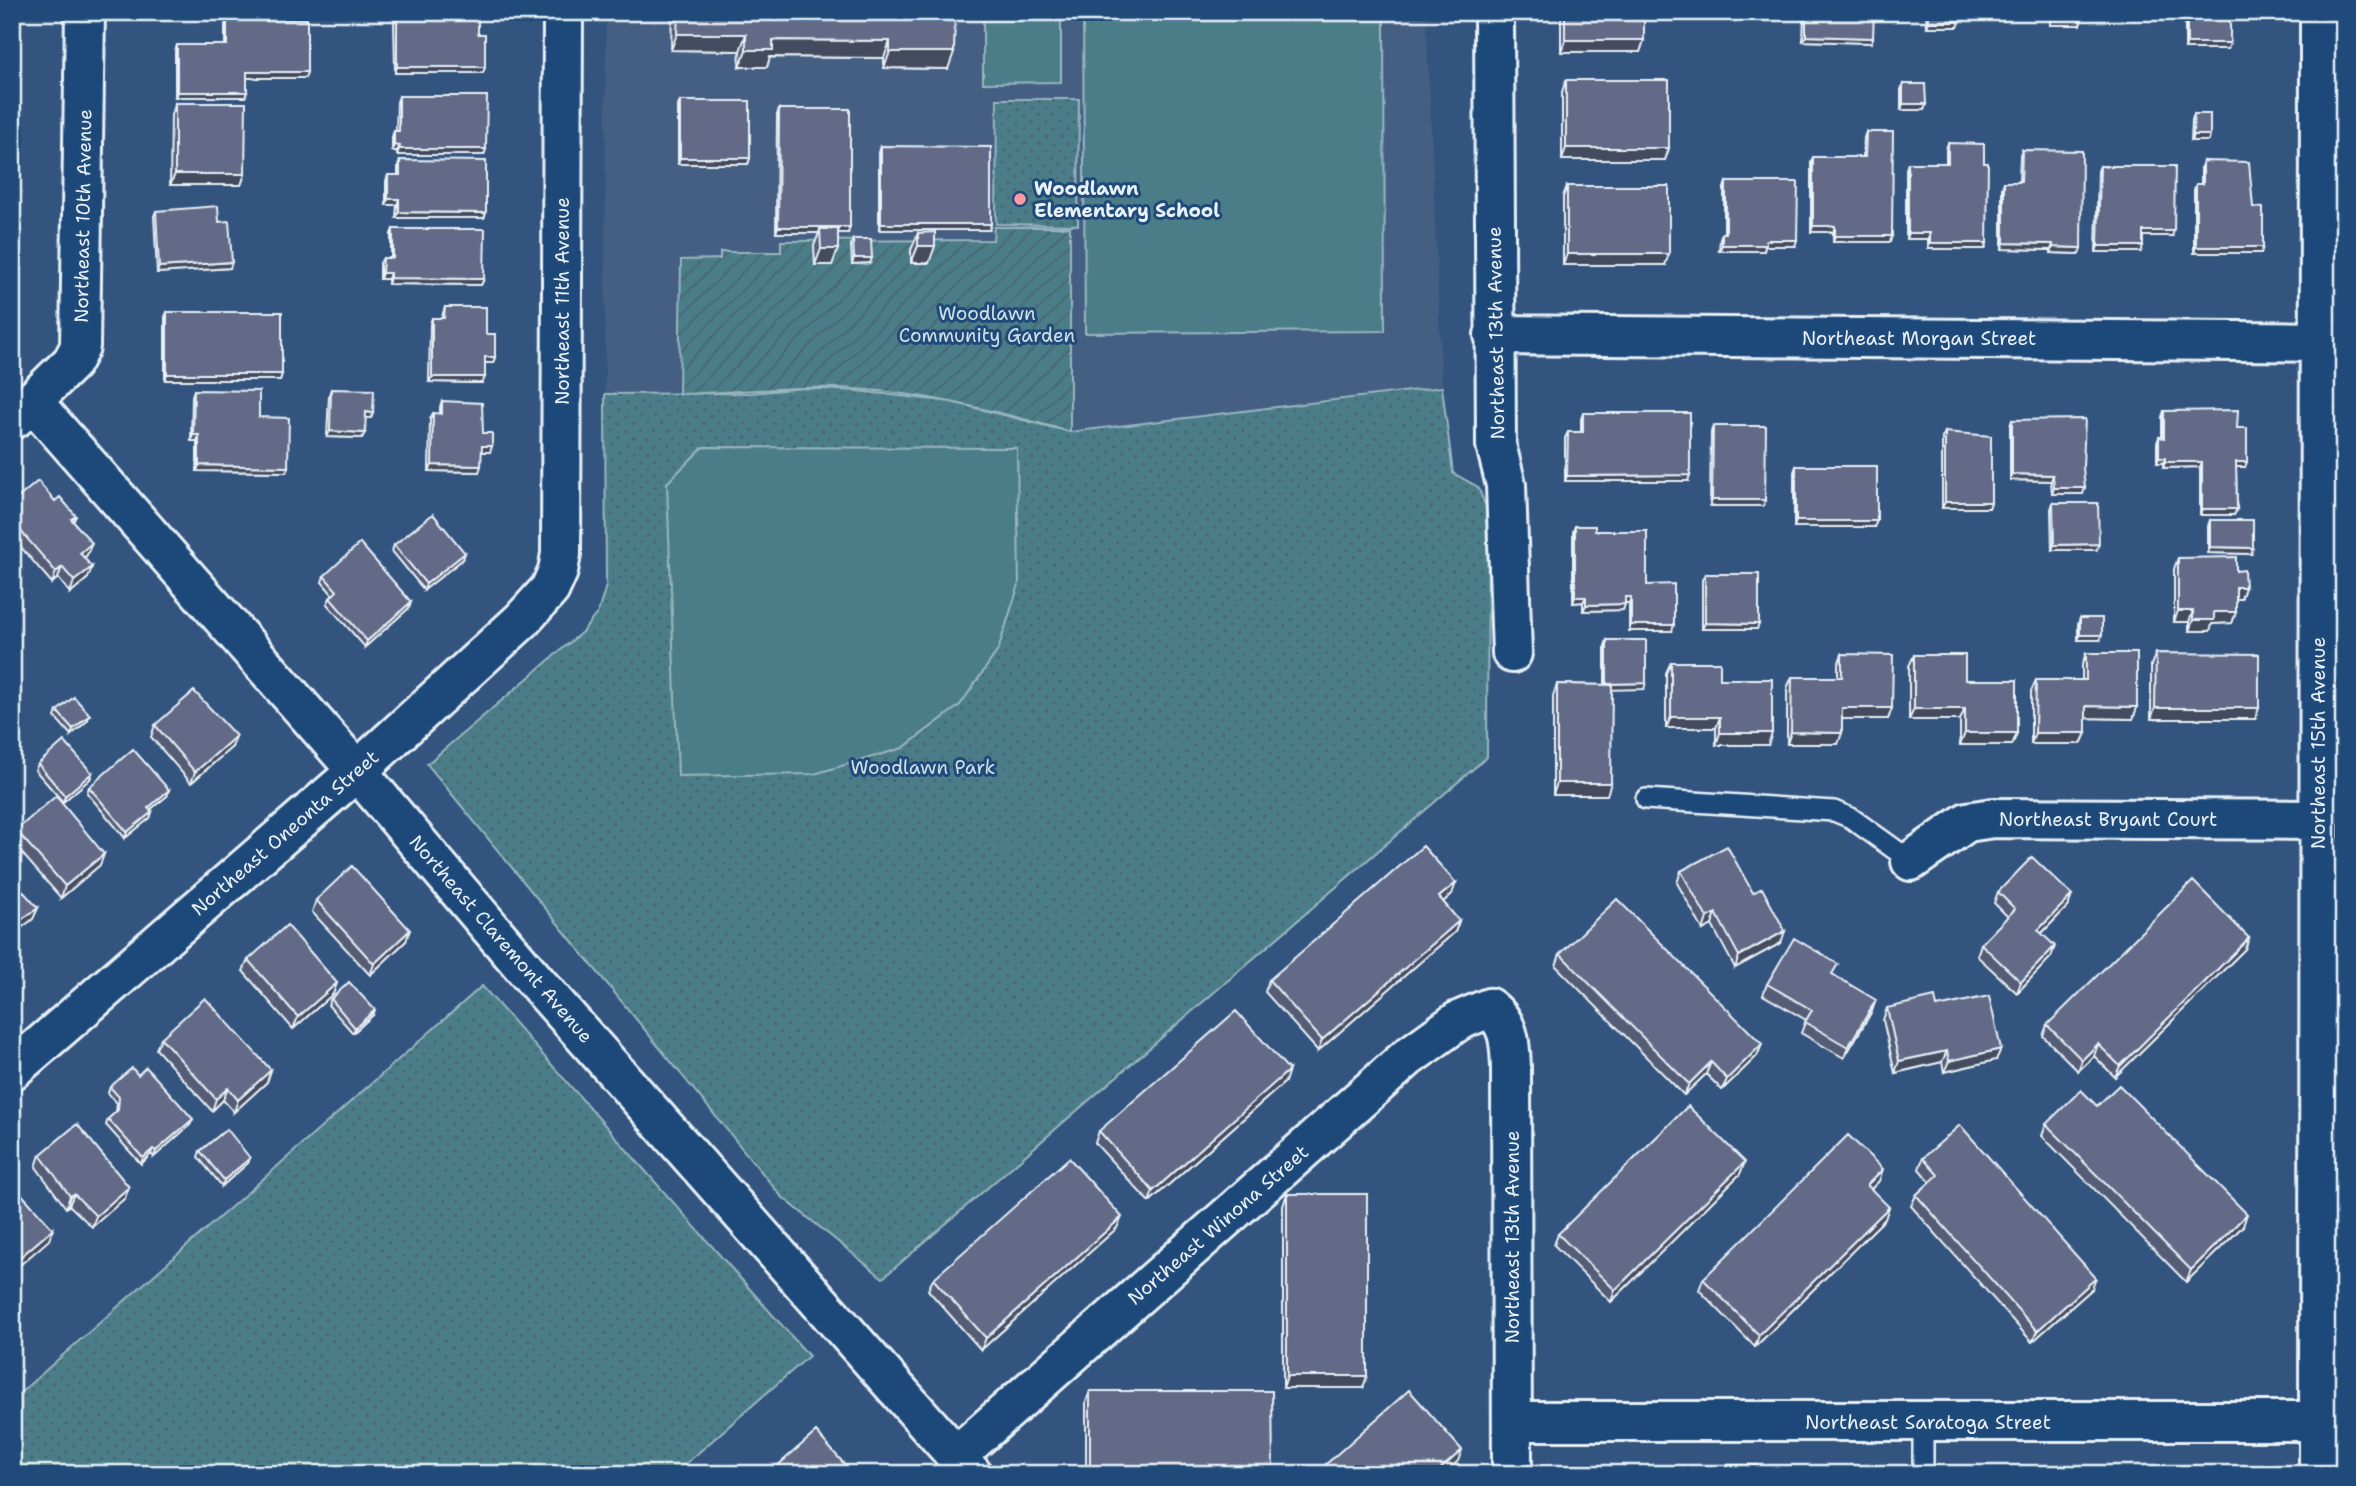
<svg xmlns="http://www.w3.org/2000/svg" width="2356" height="1486" viewBox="0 0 2356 1486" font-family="'Shantell Sans',sans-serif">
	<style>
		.built { fill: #445e83 }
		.park { fill: url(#park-dots); stroke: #9ab7c0; stroke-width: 2 }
		.garden { fill: url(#garden-furrows); stroke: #9ab7c0; stroke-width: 2 }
		.pitch { fill: #4b7d89; stroke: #9ab7c0; stroke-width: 2 }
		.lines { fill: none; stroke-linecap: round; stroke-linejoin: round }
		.lane-casing { stroke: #e8f1f8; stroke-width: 24 }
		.street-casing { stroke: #e8f1f8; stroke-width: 44 }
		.lane { stroke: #1f4a7a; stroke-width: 19 }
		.street { stroke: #1f4a7a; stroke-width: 38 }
		.wall { fill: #555c74; stroke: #e8f1f8; stroke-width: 2 }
		.shaded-wall { fill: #454b5e; stroke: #e8f1f8; stroke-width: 2 }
		.building { fill: #636b87; stroke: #e8f1f8; stroke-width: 2 }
		.poi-dot { fill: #ff9aa2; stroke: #1f4a7a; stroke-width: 2.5 }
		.labels { text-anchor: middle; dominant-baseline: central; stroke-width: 6; stroke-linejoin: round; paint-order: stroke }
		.poi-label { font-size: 19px; font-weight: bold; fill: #e8f1f8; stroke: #1f4a7a; text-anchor: start }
		.street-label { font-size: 19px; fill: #e8f1f8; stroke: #1f4a7a }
		.park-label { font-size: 19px; fill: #d0e0e7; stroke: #1f4a7a }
	</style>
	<defs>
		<pattern id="park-dots" width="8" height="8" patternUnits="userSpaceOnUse" patternTransform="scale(1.75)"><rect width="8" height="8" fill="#4b7d89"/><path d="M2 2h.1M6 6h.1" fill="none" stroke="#49656d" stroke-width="1.8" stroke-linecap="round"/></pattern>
		<pattern id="garden-furrows" width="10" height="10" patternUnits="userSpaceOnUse" patternTransform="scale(1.75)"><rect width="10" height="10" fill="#4b7d89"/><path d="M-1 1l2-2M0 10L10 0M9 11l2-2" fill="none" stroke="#49656d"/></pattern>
	</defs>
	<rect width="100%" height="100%" fill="#33547e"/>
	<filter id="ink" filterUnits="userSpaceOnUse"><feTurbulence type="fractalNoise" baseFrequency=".0143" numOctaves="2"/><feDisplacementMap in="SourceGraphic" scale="14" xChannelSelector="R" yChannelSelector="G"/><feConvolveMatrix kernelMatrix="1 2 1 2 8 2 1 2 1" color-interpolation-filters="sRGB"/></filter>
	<g filter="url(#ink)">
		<path class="built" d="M606,12h820l16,375 -372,45 -118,-30 -94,-11 -55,-3 -53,5 -145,1z"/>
		<path class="park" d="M997,99h82l-1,126 -82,-1z
			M1442,387l11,86 25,14 10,25 -1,245 -604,521 -102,-82 -354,-432 155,-132 16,-20 8,-26 -1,-192 145,-1 53,-5 55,3 94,11 118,30z
			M482,986l327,370 -135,118h-662v-74z"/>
		<path class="garden" d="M994,227h76v205c-86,-25 -178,-47 -268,-44 -41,1 -82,5 -123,6l2,-134 39,-1v-7h61v-11l212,-1z"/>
		<path class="pitch" d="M983,12h78v70l-78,1z
			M1083,12h301l1,319 -300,2z
			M703,447l314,1 2,136 -21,66 -38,55 -57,43 -89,26 -136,2 -11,-293z"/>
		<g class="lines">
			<defs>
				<path id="lane" d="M1646,799l188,12 17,7 60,43
					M1923,1422v52"/>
				<path id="street" d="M1494,12l2,433 10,40 6,168
					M1494,335l850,7
					M33,402l324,369 181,213 434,490
					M15,418l57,-56 8,-15 5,-335
					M1911,861l56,-39 26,-4 325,2
					M12,1070l345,-299 165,-151 28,-31 8,-18 3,-17 2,-542
					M1512,1421h832
					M956,1456l452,-399 50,-36 31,-13c21,15 21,36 22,60l1,406
					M2319,1474l1,-1462"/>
			</defs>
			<use href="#lane" class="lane-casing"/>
			<use href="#street" class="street-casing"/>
			<use href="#lane" class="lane"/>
			<use href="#street" class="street"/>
		</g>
		<path class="wall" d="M672,12h283l-7,57 -64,-1v-10l-114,-1 -3,10h-28l1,-16 -69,-1z
			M1561,12h83v28l-4,12h-79z
			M1788,12h86l-3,31 -68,-2 1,-28z
			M1926,12h34v10l-2,5h-31z
			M2050,12h32v7l-2,6h-30z
			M2185,12h45v31l-2,6h-43z
			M397,14l88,53 -2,6h-88l-1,-53z
			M227,19l80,53 -2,6h-58v14l-2,5h-70v-46l2,-6h48v-20z
			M1566,80l103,68 -4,12h-103v-68z
			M1903,84l23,20 -2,6h-23v-20z
			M399,96l87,53 -2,6h-87v-4h-5v-14l2,-6h2l1,-29z
			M680,101l70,57 -2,6h-70v-58z
			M175,103l70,71 -4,11h-71l1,-70z
			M779,109l69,124h-10l-6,32h-17l-1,-19 5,-13h-43l1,-118z
			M2194,114l16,21 -2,6h-17l1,-21z
			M1866,132l24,110h-57v-10h-22v-70l2,-5h50l1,-19z
			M1948,143l36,20 3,80 -2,6h-57v-10h-22v-70l2,-6h38v-14z
			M881,146l108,84h-110v-78z
			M2022,150l57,104 -28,-1v-3l-49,-1v-61l2,-6h15l1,-26z
			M400,160l86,53 -2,5h-88l1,-13h-11v-24l2,-6h10v-9z
			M2203,161l50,46 8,46h-67v-63l2,-6h5v-17z
			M2100,166l72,70h-29l-2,16h-45l2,-81z
			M1726,182l69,64h-30l-1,5h-45l1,-12 2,-6h2v-45z
			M1567,186l98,79h-102v-68z
			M156,211l63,11 11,46 -73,5 -3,-57z
			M393,229l91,50 -3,6 -93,-1v-5h-8v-16l3,-5h8v-24z
			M918,233l11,30h-18v-13z
			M853,239l17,24 -18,1 -1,-19z
			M445,307l41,27 9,23 -2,6h-8v14l-3,6 -53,-1 1,-58 2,-6h10l1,-5z
			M167,312l115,62 -2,6h-115v-63z
			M331,389l42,24 -2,5h-6l-3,20 -35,-1 2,-42z
			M194,390l65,27 27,55 -89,-1v-30h-6l1,-45z
			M442,401l41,32 9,13 -2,6h-9l-2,20 -50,-1 1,-52 3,-6 7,1v-7z
			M2164,411l73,17 8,39h-9l1,42 -3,6h-34v-48l-37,1v-5h-6v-20l2,-6 3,1v-21z
			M1583,413l105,68h-123v-43l3,-6h13v-13z
			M2012,420l71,47v27h-31l-1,-13 -41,-1v-54z
			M1713,426l52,74 -2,6h-53l1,-74z
			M1945,432l46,70 -2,6h-47v-70z
			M1796,466l78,61h-80v-55z
			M55,501l21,15 -3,6 14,33 -3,3 4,20 -18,15 -12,-15 -6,5 -40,-46 1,-35z
			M2053,503l43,47h-44l-1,-41z
			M2210,520l41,34 -43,-1v-27z
			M1575,526l20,5 52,54 25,46h-43v-28h-4l-2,7 -40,1v-9l-10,1v-71z
			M394,545l69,14 -39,31 -32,-39z
			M2178,558l58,13 9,16 -4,12h-5v13l-4,11 -20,1 -2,7h-21v-9h-15v-53z
			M1705,574l54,50 -2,5h-55v-49z
			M324,576l87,26 -2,6 -44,39 -38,-43 3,-6 3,-3 -11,-13z
			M2080,618l20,22h-22v-16z
			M1607,640l37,49h-32l-5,106h-54v-99l4,-12 48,1v-39z
			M2086,653l51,54 -4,12 -47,-1v15l-5,11h-50v-53l5,-11h46v-15z
			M2156,653l99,66h-104v-54z
			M1842,654l50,54 -4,11h-46l-4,25h-51v-56l5,-11h46v-12z
			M1914,655l103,78 -5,12h-52v-25h-51v-54z
			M1671,662l49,17 48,66h-52v-17h-50v-55z
			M57,711l30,10 -16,14 -16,-18z
			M155,725l77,22 -41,36 -40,-46z
			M38,764l54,9 -2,6 -27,23 -28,-32z
			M89,787l78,9 -17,14 2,2 -2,6 -25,20 -38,-45z
			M16,830l88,24 -4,11 -39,33 -49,-56z
			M1681,871l100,72 -46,25 -23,-43 -9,5 -26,-47z
			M1998,892l74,3 -4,11 -26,27 9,24 -34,36 -40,-37 4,-12 27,-27 -14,-14z
			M1452,894l-9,8 16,19 -4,11 -137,119 -53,-59 4,-12z
			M316,900l90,41 -36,34 -58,-63z
			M2249,938l-4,11 -130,128 -21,-21 -16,15 -35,-35 4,-11z
			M1560,954l202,90 -5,12 -35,34 -16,-16 -22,21 -128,-129z
			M248,960l89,23 -4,11 -40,35 -50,-58z
			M1834,975l38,36 -28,47 -43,-25 5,-13 -43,-25 4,-11z
			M331,999l42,16 -20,18 -25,-28z
			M1937,1007l59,53 -52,12 -2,-10 -47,11 -12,-53 4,-12z
			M161,1038l110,32 -4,12 -33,30 -11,-12 -11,11 -56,-62z
			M138,1075l55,44 -3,6 -36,32 -3,-3 -10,10 -35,-39 2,-6 8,-7 1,-9 -9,-10 2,-6z
			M1285,1082l-136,120 -54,-59 4,-12z
			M2097,1106l146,120 -57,56 -144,-146 4,-12z
			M200,1151l48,12 -26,23 -24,-29z
			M40,1155l85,43 -33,29 -23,-22 -3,3 -30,-41z
			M1923,1158l169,131 -60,53 -121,-136 5,-11 14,-13 -11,-13z
			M1740,1174l-129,128 -57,-57 4,-11z
			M1879,1181l-8,8 14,30 -130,128 -56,-57 4,-11z
			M1287,1194l80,182 -4,12h-80v-182z
			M1117,1228l-136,122 -53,-60 5,-11z
			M1090,1391l181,83h-185v-72z"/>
		<path class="shaded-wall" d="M1734,12h34l-36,6z
			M2052,19h30l-2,6h-30z
			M1929,22h31l-2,5h-31z
			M677,34h69l-6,17 -69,-1z
			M1806,36l67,2 -2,5 -68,-2z
			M773,40l117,1 -6,17 -114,-1 -3,10h-28l7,-17z
			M1565,40h79l-4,12h-79z
			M2187,43h43l-2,6h-43z
			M890,52h64l-6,17 -64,-1z
			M397,67h88l-2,6h-88z
			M247,72h60l-2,6h-60z
			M177,92h70l-2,5h-70z
			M1903,104h23l-2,6h-23z
			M2193,135h17l-2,6h-17z
			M394,145l6,1 -3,5h-5z
			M1566,148h103l-4,12h-103z
			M399,149h87l-2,6h-87z
			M680,158h70l-2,6h-70z
			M175,174h70l-4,11h-71z
			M388,199h11l-2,6h-11z
			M399,212l87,1 -2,5h-88z
			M881,224h110l-2,6h-110z
			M1813,226h22l-2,6h-22z
			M778,227h72l-2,6h-28v-4l-1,4h-43z
			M2143,231h31l-2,5h-31z
			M1908,233h22l-2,6h-22z
			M1835,236h57l-2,6h-57z
			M1766,240h31l-2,6h-30l-1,5h-45l3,-6z
			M1930,243h57l-2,6h-57z
			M2004,243l49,1 -2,6 -49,-1z
			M918,246h17l-6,17h-18z
			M2098,246h45l-2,6h-45z
			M2053,247l28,1 -2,6 -28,-1z
			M2196,247h67l-2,6h-67z
			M821,249h17l-6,16h-17z
			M1567,254h102l-4,11h-102z
			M854,258h18l-2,5 -18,1z
			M232,262l-2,6 -73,5 2,-6z
			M382,273h8l-2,6h-8z
			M390,278l94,1 -3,6 -93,-1z
			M485,357h10l-2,6h-11z
			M167,374h115l-2,6h-115z
			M432,377h53l-3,6 -53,-1z
			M366,412l7,1 -2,5h-8z
			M330,431l35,2 -3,5 -35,-1z
			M193,435h6l-2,6h-6z
			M482,446h10l-2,6h-10z
			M2159,458h6l-2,5h-6z
			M2165,462h37l-2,5 -37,1z
			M2236,462h11l-2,5h-11z
			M199,465l89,2 -2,5 -89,-1z
			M432,465l49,1 -2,6 -50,-1z
			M2012,474l41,1 -2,6 -41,-1z
			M1690,475l-2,6h-123l2,-5z
			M2054,488h31l-2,6h-31z
			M1712,500h53l-2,6h-53z
			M1945,502h46l-2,6h-47z
			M2202,509h35l-3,6h-34z
			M1796,521h81l-3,6h-80z
			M92,543l-5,12 -11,9 4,-11z
			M2099,544l-3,6h-44l2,-5z
			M2210,547l43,1 -2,6 -43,-1z
			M465,553l-2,6 -39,31 2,-6z
			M62,567l-4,11 -6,5 4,-11z
			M92,567l-4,11 -18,15 4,-12z
			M2236,587h9l-4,12h-9z
			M1575,597h11l-3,5 -10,1z
			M1625,597h6l-2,6h-6z
			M411,602l-2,6 -44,39 2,-6z
			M1625,604l-2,6 -40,1 3,-6z
			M2178,611h15l-4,11h-15z
			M2214,612h22l-4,11 -20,1 -2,7h-21l4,-11z
			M1705,623l54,1 -2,5h-55z
			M1631,625h43l-2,6h-43z
			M2080,635h22l-2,5h-22z
			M1646,683l-2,6 -39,1 2,-6z
			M2086,706l51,1 -4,12 -51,-1z
			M1842,708h50l-4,11h-50z
			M2155,708h104l-4,11h-104z
			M1914,709h51l-5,11h-51z
			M90,715l-3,6 -16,14 2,-6z
			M1671,717h49l-4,11h-50z
			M1791,732l51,1 -4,11h-51z
			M1720,733h52l-4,12h-52z
			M1965,733h52l-5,12h-52z
			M2035,733h51l-5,11h-50z
			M236,736l-4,11 -41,36 4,-11z
			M92,773l-2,6 -27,23 2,-6z
			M1557,783h54l-4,12h-54z
			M169,790l-2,6 -21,17 2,-5z
			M152,812l-2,6 -25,20 2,-6z
			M104,854l-4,11 -39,33 4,-12z
			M1456,883l-4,11 -17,15 4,-12z
			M2072,895l-4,11 -34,35 4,-11z
			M38,908l-5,11 -21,16v-9z
			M1716,913l-4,12 -9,5 4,-12z
			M1459,921l-4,11 -137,119 4,-11z
			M410,930l-4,11 -36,34 4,-11z
			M1785,931l-4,12 -46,25 4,-12z
			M18,936l-4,12 -2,1v-8z
			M2249,938l-4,11 -130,128 5,-11z
			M2055,946l-4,11 -34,36 4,-11z
			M337,983l-4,11 -40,35 5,-12z
			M1876,1000l-4,11 -28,47 4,-11z
			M375,1010l-2,5 -20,18 2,-5z
			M1762,1044l-5,12 -35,34 5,-11z
			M2098,1044l-4,12 -16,15 4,-11z
			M2001,1049l-5,11 -52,12 5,-11z
			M1947,1051l-5,11 -47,11 4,-12z
			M1711,1062l-5,12 -22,21 5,-11z
			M271,1070l-4,12 -33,30 4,-12z
			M1289,1070l-4,12 -136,120 4,-11z
			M228,1088l-5,12 -11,11 4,-12z
			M193,1119l-3,6 -36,32 2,-6z
			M153,1149l-2,5 -10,10 2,-6z
			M250,1158l-2,5 -26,23 2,-6z
			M1745,1162l-5,12 -129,128 4,-12z
			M1883,1169l-4,12 -16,16 4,-12z
			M129,1187l-4,11 -33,29 4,-11z
			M74,1194l-5,11 -3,3 4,-12z
			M1889,1207l-4,12 -130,128 4,-12z
			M2247,1214l-4,12 -57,56 5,-12z
			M1122,1217l-5,11 -136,122 5,-12z
			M53,1229l-4,11 -37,32v-8z
			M2096,1278l-4,11 -60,53 5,-11z
			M1287,1376h80l-4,12h-80z
			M1462,1450l-4,11 -14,13h-9z
			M1090,1470h183l-2,4h-182z"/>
		<path class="building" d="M678,12h277l-1,40h-64v-11l-117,-1v10h-27v-16h-69z
			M1565,12h79v28h-79z
			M1806,12h68l-1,26 -67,-2z
			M1929,12h31v10h-31z
			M2052,12h30v7h-30z
			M2187,12h43v31h-43z
			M397,14h81v20h7v33h-88z
			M227,19h80v53h-60v20h-70v-47h50z
			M1566,80h103v68h-103z
			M1903,84h22l1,20h-23z
			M399,96h88l-1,53h-87l1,-3 -6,-1v-14h5z
			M680,101h70v57h-70z
			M175,103h71l-1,71h-70z
			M779,109h71v118h-72z
			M2194,114h16v21h-17z
			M1866,132h27l-1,104h-57v-10h-22v-69h52z
			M1948,143l36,1v19h4l-1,80h-57v-10h-22v-70h40z
			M881,146l110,1v77h-110z
			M2022,150l60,1 -1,97 -28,-1v-3l-49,-1v-61h17z
			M400,160l86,1v52l-87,-1v-13h-11v-24h12z
			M2203,161l46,1 4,45 10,1v39h-67v-63h7z
			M2100,166h75l-1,65h-31v15h-45z
			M1726,182h72l-1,58h-31v5h-44v-12h4z
			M1567,186h102v68h-102z
			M218,206l1,16 10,-1 3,41 -73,5 -3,-56z
			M393,229h92l-1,50 -94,-1v-5h-8l1,-15h10z
			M820,229h18v20h-17z
			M935,232v14h-17v-13z
			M853,239h18l1,19h-18z
			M445,307h41v27h9v23h-10v20h-53v-59h12z
			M167,312h115v62h-115z
			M331,389l43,1 -1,23 -7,-1 -1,21 -35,-2z
			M194,390l65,1v26l30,1 -1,49 -89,-2v-30h-6z
			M442,401l40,2 1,30h9v13h-10l-1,20 -49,-1 1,-52 9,1z
			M2238,410l-1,18h10v34h-11l1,47h-35v-47h-37v-4h-6v-21l5,1v-27z
			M1583,413h107v62l-123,1 1,-44h15z
			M2085,419l-2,48 2,21h-31l-1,-13 -41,-1v-54z
			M1713,426h53l-1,74h-53z
			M1945,432l46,4v66h-46z
			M1796,466h81v55h-81z
			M38,481l17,20 5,-4 16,19 -5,3 21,24 -12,10 12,14 -18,14 -12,-14 -6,5 -44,-51v-9l6,-5 -5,-5z
			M2053,503h45l1,41 -45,1z
			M433,514l32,39 -39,31 -32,-39z
			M2210,520h43v28l-43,-1z
			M1575,526h20v5h52v54l27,-1v41h-43v-28h-6v7l-39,1v-8h-11z
			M360,543l51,59 -44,39 -37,-43 7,-7 -13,-15z
			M2236,557v14l8,-1 1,17h-9v25h-22v8h-21v-9h-15v-53z
			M1705,574h54v50l-54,-1z
			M2080,618h22v17h-22z
			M1607,640h39v43l-39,1z
			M2086,653h51v54l-51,-1v27h-51l1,-53h50z
			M2156,653l103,1v54h-104z
			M1842,654l51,1 -1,53h-50v25l-51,-1 1,-55h50z
			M1914,655h51v25h52v53h-52v-24h-51z
			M1671,662h49v17h52v54h-52v-16h-49z
			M1557,684l55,1 -1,98h-54z
			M194,691l42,45 -41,36 -40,-47z
			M74,697l16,18 -17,14 -16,-18z
			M64,741l28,32 -27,23 -27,-32z
			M133,749l36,41 -21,18 4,4 -25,20 -38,-45z
			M56,796l48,58 -39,32 -49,-56z
			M1423,846l33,37 -17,14 20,24 -137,119 -53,-60z
			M1727,846l26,47 9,-5 23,43 -46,25 -23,-43 -9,5 -26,-47z
			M2032,857l40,38 -34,35 17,16 -34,36 -40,-38 34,-35 -17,-17z
			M352,866l58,64 -36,34 -58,-64z
			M12,879l26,29 -26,18z
			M2193,881l56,57 -129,128 -22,-22 -16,16 -35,-35z
			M1617,899l145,145 -35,35 -16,-17 -22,22 -129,-130z
			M287,925l50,58 -39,34 -50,-57z
			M12,929l6,7 -6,5z
			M1794,938l44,26 -6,10 44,26 -28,47 -43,-25 7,-12 -45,-26z
			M349,982l26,28 -20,18 -24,-29z
			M1989,996l12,53 -52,12 -2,-10 -48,10 -12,-53 48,-11 2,10z
			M205,998l66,72 -33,30 -10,-12 -12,11 -55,-61z
			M1236,1011l53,59 -136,121 -54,-60z
			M146,1067l47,52 -37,32 -3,-2 -10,9 -35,-39 10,-9 1,-13 -9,-10 22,-19 6,7z
			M2119,1085l128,129 -56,56 -145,-146 35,-34 16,16z
			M1688,1106l57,56 -130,128 -57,-56z
			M77,1124l52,63 -33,29 -22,-22 -4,2 -30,-41z
			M1960,1125l136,153 -59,53 -121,-136 22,-20 -15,-17z
			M227,1129l23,29 -26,22 -24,-29z
			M1848,1135l35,34 -16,16 22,22 -130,128 -56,-56z
			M1069,1158l53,59 -136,121 -53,-59z
			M16,1188l37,41 -41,35v-73z
			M1287,1194h80v182h-80z
			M1409,1390l53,60 -27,24h-120z
			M1090,1391h182l1,79h-183z
			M816,1432l37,42h-85z
			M1728,1465h29v9h-29z
			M1580,1470h102v4h-102z"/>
	</g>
	<circle class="poi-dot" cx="1020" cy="199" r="7"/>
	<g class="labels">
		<g class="poi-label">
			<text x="1034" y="188">Woodlawn<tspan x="1034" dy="22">Elementary School</tspan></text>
		</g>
		<g class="street-label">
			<text transform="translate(83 216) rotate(-89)">Northeast 10th Avenue</text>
			<text transform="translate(562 301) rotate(-90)">Northeast 11th Avenue</text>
			<text transform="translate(1496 333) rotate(-91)">Northeast 13th Avenue</text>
			<text x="1919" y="338">Northeast Morgan Street</text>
			<text transform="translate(2318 743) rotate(-90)">Northeast 15th Avenue</text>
			<text x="2108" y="819">Northeast Bryant Court</text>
			<text transform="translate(285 833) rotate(-41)">Northeast Oneonta Street</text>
			<text transform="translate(501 939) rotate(49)">Northeast Claremont Avenue</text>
			<text transform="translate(1218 1225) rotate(-41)">Northeast Winona Street</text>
			<text transform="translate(1512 1237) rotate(-90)">Northeast 13th Avenue</text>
			<text x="1928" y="1422">Northeast Saratoga Street</text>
		</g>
		<g class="park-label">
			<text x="987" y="313">Woodlawn<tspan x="987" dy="22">Community Garden</tspan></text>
			<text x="923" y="767">Woodlawn Park</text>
		</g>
	</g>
	<rect width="2356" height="1486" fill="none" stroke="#1f4a7a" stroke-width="42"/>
	<rect x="21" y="21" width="2314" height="1444" fill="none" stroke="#e8f1f8" stroke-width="2.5" filter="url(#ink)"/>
</svg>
